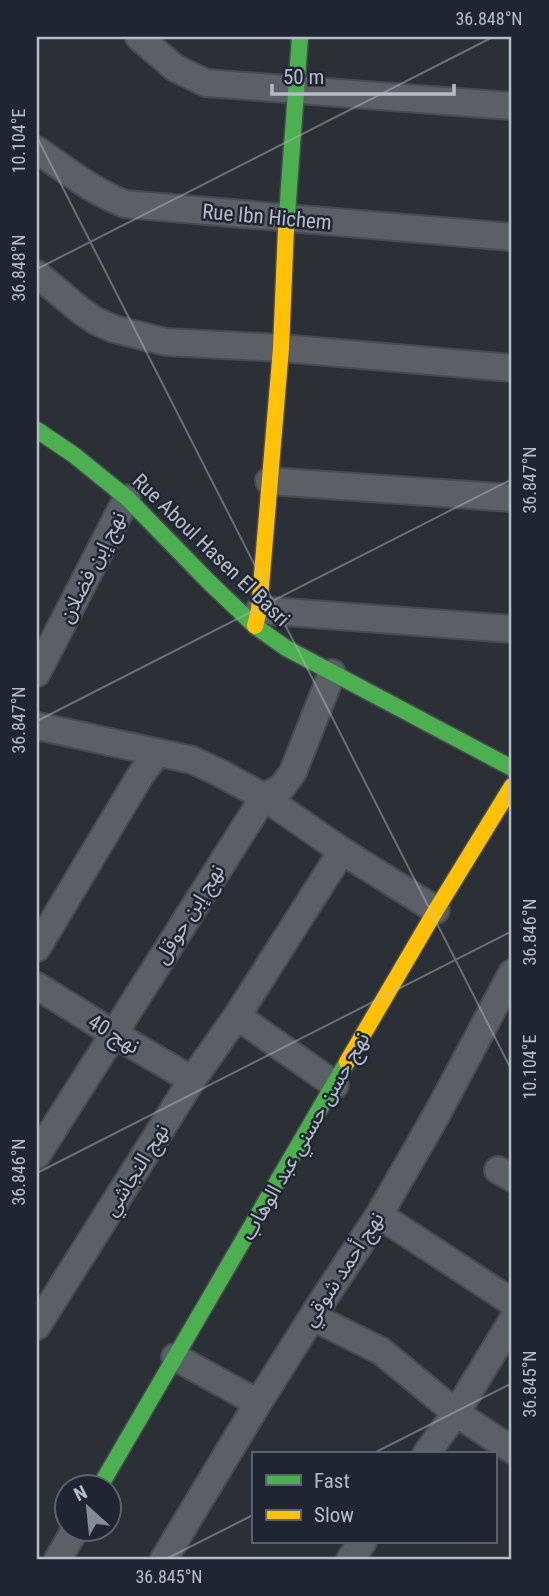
<svg xmlns="http://www.w3.org/2000/svg" width="549" height="1596" viewBox="0 0 549 1596" font-family="'Roboto Condensed','Noto Sans Arabic',sans-serif">
	<style>
		.lines { fill: none; stroke-linecap: round; stroke-linejoin: round }
		.street-casing { stroke: #474b50; stroke-width: 30 }
		.fast-casing { stroke: #474b50; stroke-width: 19 }
		.slow-casing { stroke: #474b50; stroke-width: 19 }
		.street { stroke: #5b5f66; stroke-width: 26 }
		.fast { stroke: #4caf50; stroke-width: 16 }
		.slow { stroke: #ffc107; stroke-width: 16 }
		.ticks { fill: none; stroke: #b6bcc8; stroke-width: 2; stroke-opacity: 0.45 }
		.labels { text-anchor: middle; dominant-baseline: central; stroke-width: 5; stroke-linejoin: round; paint-order: stroke }
		.street-label { font-size: 21px; fill: #b6bcc8; stroke: #1f2632 }
		.neatline { fill: none; stroke: #b6bcc8; stroke-width: 2.5 }
		.ticks-label { font-size: 18px; text-anchor: middle; fill: #b6bcc8 }
	</style>
	<rect width="100%" height="100%" fill="#2b3037"/>
	<g class="lines">
		<defs>
			<path id="street" d="M139,37l36,31 31,15 306,23
				M37,150c29,20 55,41 88,54l387,33
				M37,274l43,36 16,11 18,8 52,13 115,6 231,20
				M269,481l243,17
				M259,610l253,19
				M37,673l90,-175
				M37,726l155,34 28,13 44,24 78,54
				M37,948l103,-172 17,-23
				M37,986l77,48 78,46
				M335,1085l-98,-69 105,-165 94,59
				M37,1155l227,-358 18,-10 11,-15 39,-99
				M498,1170l14,8
				M379,1215l133,87
				M313,1317l68,34 75,62 56,37
				M37,1326l155,-246 45,-64
				M175,1357l83,46
				M426,1454l30,-41 56,-92
				M58,1559l17,-29
				M164,1559l94,-156 65,-103 56,-85 58,-101 75,-141
				M350,1559l13,-17"/>
			<path id="fast" d="M286,228l14,-191
				M37,430l37,25 53,43 81,83 47,45 31,22 226,120
				M99,1488l248,-426"/>
			<path id="slow" d="M255,626l4,-16 22,-262 5,-120
				M347,1062l89,-152 76,-124"/>
		</defs>
		<use href="#street" class="street-casing"/>
		<use href="#fast" class="fast-casing"/>
		<use href="#slow" class="slow-casing"/>
		<use href="#street" class="street"/>
		<use href="#fast" class="fast"/>
		<use href="#slow" class="slow"/>
	</g>
	<path class="ticks" d="M37,137l475,934M37,269l456,-232M37,721l475,-242M37,1173l475,-242M372,1454l140,-71M166,1559l87,-44"/>
	<g class="labels">
		<g class="street-label">
			<text transform="translate(267 217) rotate(5)">Rue Ibn Hichem</text>
			<text transform="translate(211 550) rotate(44)">Rue Aboul Hasen El Basri</text>
			<text transform="translate(92 567) rotate(-63)">نهج إبن فضلان</text>
			<text transform="translate(189 914) rotate(-58)">نهج إبن حوقل</text>
			<text transform="translate(114 1034) rotate(31)">نهج 40</text>
			<text transform="translate(305 1136) rotate(-60)">نهج حسن حسني عبد الوهاب</text>
			<text transform="translate(136 1170) rotate(-58)">نهج النجاشي</text>
			<text transform="translate(343 1269) rotate(-57)">نهج أحمد شوقي</text>
		</g>
	</g>
	<rect width="549" height="1596" fill="none" stroke="#1f2632" stroke-width="77"/>
	<rect x="252" y="1452" width="245" height="91" fill="#1f2632" stroke="#5b626e" stroke-width="2"/>
	<rect x="266" y="1475" width="35" height="10" fill="#4caf50" stroke="#5b626e" stroke-width="2"/>
	<text x="314" y="1488" font-size="21" fill="#b6bcc8">Fast</text>
	<rect x="266" y="1510" width="35" height="10" fill="#ffc107" stroke="#5b626e" stroke-width="2"/>
	<text x="314" y="1522" font-size="21" fill="#b6bcc8">Slow</text>
	<g transform="translate(88 1508) rotate(333)"><circle r="33" fill="#1f2632" stroke="#5b626e" stroke-width="2"/>
	<path d="M0-5L12 26L0 18L-12 26Z" fill="#858b95"/>
	<text y="-10" font-size="19" font-weight="bold" text-anchor="middle" fill="#b6bcc8">N</text>
	</g>
	<path d="M272 84v10h182v-10" fill="none" stroke="#b6bcc8" stroke-width="3.5"/>
	<text x="283" y="84" font-size="21" fill="#b6bcc8" stroke="#1f2632" stroke-width="5" paint-order="stroke">50 m</text>
	<rect x="38" y="38" width="472" height="1520" class="neatline"/>
	<g class="ticks-label">
		<text x="489" y="25">36.848°N</text>
		<text transform="translate(19 141) rotate(-90)" y="6">10.104°E</text>
		<text transform="translate(19 268) rotate(-90)" y="6">36.848°N</text>
		<text transform="translate(530 480) rotate(-90)" y="6">36.847°N</text>
		<text transform="translate(19 720) rotate(-90)" y="6">36.847°N</text>
		<text transform="translate(530 932) rotate(-90)" y="6">36.846°N</text>
		<text transform="translate(530 1067) rotate(-90)" y="6">10.104°E</text>
		<text transform="translate(19 1172) rotate(-90)" y="6">36.846°N</text>
		<text transform="translate(530 1384) rotate(-90)" y="6">36.845°N</text>
		<text x="169" y="1583">36.845°N</text>
	</g>
</svg>
